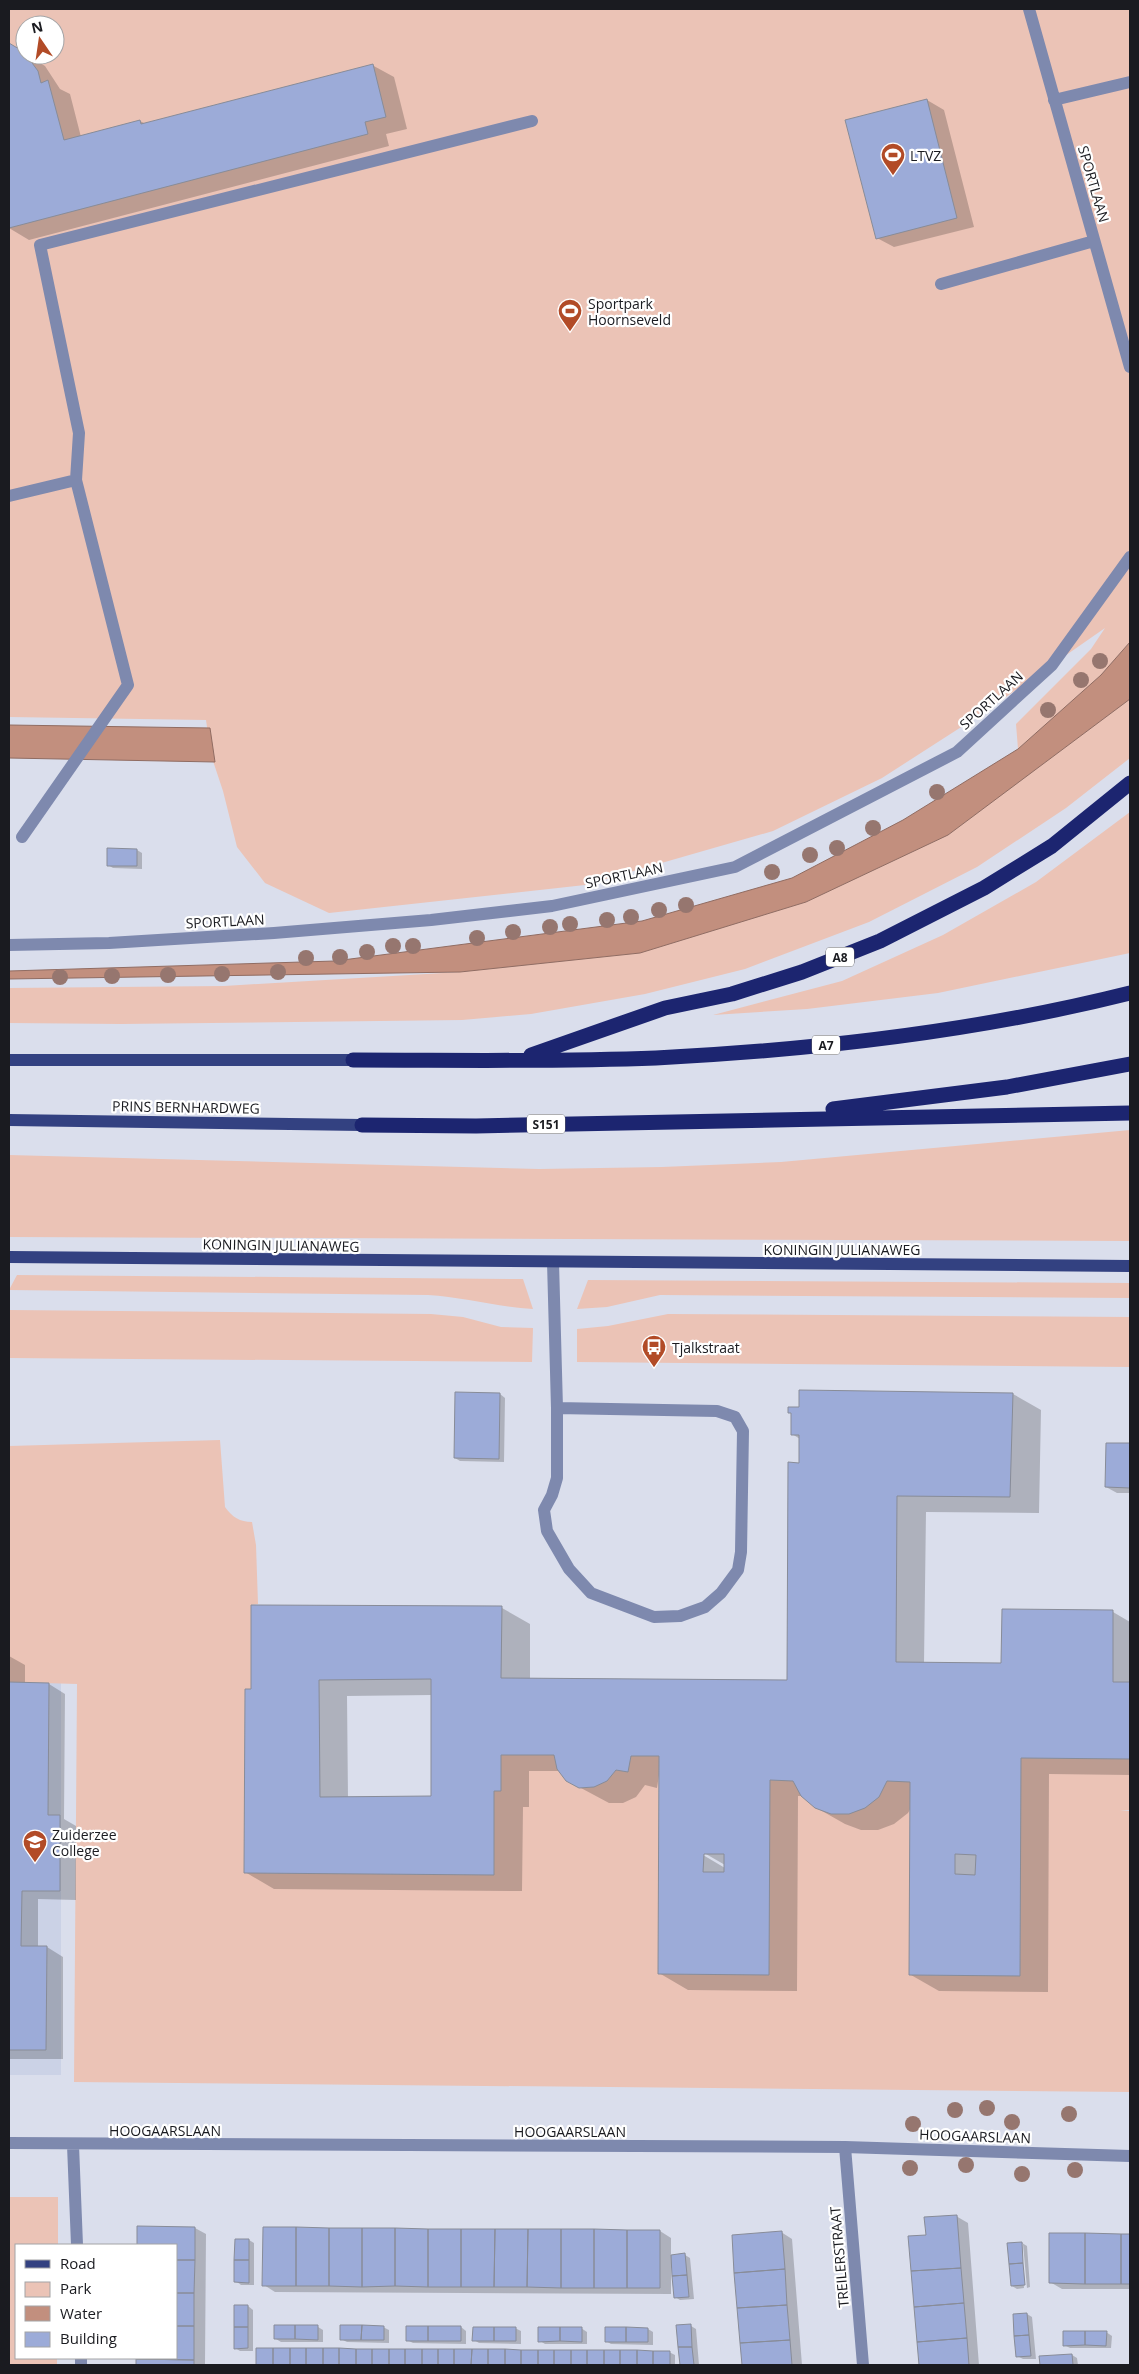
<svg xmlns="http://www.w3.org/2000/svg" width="1139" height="2374" viewBox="0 0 1139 2374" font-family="'Open Sans',sans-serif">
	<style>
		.built { fill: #cbd2e6 }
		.green { fill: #ebc3b6; fill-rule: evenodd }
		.water { fill: #c28f7e; stroke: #906c62 }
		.shadow { fill: #0003; fill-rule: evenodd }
		.building { fill: #9cabd8; stroke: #888c98; fill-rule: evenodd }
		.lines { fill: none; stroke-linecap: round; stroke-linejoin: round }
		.minor { stroke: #7e89ae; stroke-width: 12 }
		.major { stroke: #334181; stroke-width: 12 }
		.highway { stroke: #1c2570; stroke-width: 15 }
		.tree { fill: #96766f }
		.labels { text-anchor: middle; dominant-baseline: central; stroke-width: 4.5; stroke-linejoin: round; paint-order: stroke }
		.shield { fill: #fff; stroke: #5f5f63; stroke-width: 1 }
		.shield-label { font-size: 12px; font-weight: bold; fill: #1a1b20 }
		.poi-label { font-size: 14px; fill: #1a1b20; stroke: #fff; text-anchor: start }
		.street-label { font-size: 14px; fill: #1a1b20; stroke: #fff }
	</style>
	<rect width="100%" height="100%" fill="#dadeec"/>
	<path class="built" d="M61,1651v424h-52v-423z"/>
	<path class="green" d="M9,9h1121v633l-29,33 -83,74 -2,-25 75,-75 14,-21 -122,85 -101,65 -109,53 -188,54 -256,28 -64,-30 -28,-36 -14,-56 -12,-36 -5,-35 -197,-3zM25,25h30v30h-30z
		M1130,699v59l-64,50 -89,59 -108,55 -124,47 -100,25 -114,20 -69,6 -341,4 -112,-1v-35l215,-2 236,-14 180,-19 166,-51 142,-67z
		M1130,812v141l-192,40 -131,16 -94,6 129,-34 101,-46 93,-53z
		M1130,1130v111l-1121,-4v-82l530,14 123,-2 119,-5z
		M17,1275l506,4 10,30c-36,-2 -70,-12 -105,-14l-419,-5z
		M588,1280l542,3v15l-470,-3 -53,12 -30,2z
		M9,1310l422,4 32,3 38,10 32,1 -1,34 -523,-4z
		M668,1314l462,3v50l-553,-5v-33l31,-3z
		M220,1440l5,67c7,10 15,15 27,15l4,23 2,59 -7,1v84h-6l-1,184 249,2 1,-84 7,-36h53c8,37 39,44 62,15l12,2 3,-16h28l-1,218 110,1 2,-195 23,1c24,43 70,44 94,0l23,1 -1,193 111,1 1,-218 109,1v51l-10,1h10v281l-1056,-10 3,-398 -68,-2v-236z
		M9,2197h49v48h-42v113h41v7h-48z"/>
	<path class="water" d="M1130,642v57l-182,136 -142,67 -166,51 -180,19 -451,7v-8l326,-10 307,-40 150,-43 111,-58 115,-71 83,-74z
		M9,725l201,3 5,34 -206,-4z"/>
	<path class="shadow" d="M9,44l36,22 15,23 10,5 11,43 59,-16 6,3 226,-59 22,12 13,52 -21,5 3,12 -360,94 -20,-12z
		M927,100l17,10 30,117 -80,20 -17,-9z
		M137,850l5,3v16l-29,-1 -5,-3z
		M500,1394l5,4 -1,64 -44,-1 -5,-3z
		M1013,1394l28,16 -2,103 -113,-1 -2,152h78l1,-54 110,2 17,10v153l-81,-1 -1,218 -109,-1 -28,-16 1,-169 -4,7 -14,11 -16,6h-17l-16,-6 -30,-17 -12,-11h-5l-1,195 -109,-1 -29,-17v-198l-2,13 -12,-3 -9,12 -13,6h-14l-43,-23 -6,-9h-31v36h-6l-1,84 -248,-2 -29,-17 7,-182 250,-82 28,16v55l258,2 12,-217v-25l-8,-5v-20l-2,-2zM432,1695v102l-84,1 -1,-102zM699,1850l26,15v3l-27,-16z
		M1107,1444l23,1v48h-13l-11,-6z
		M9,1656l16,9v19h24l16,10 -1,125 12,7v74l-38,-1v48h9l16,10v102h-54z
		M956,2216l12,7 11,142h-59l-10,-128 17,-1z
		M138,2228h57l11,6 -1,131h-68v-7h39v-113h-38z
		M660,2231l11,7v18l14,-1 5,3 4,41 -14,1 -5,-3 -2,-29h-2v26l-396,-2 -11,-7z
		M781,2232l11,7 10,126h-59l-10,-129z
		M1051,2235h79v54h-68l-12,-7z
		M249,2240l5,3v42h-13l-5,-4z
		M1022,2243l5,3 3,41 -3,1 -4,-44h-2l3,44 -7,1 -5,-3 -3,-42z
		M235,2306h13l5,4v41h-13l-5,-3z
		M1027,2314l5,3 4,42h-13l-6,-3z
		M678,2326h13l5,3 3,36h-18z
		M318,2327l5,3v12h-42l-5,-3z
		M383,2327l6,3v13l-42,-1 -6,-3z
		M461,2327l5,4v13l-53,-1 -6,-3z
		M515,2328l6,3v13l-42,-1 -5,-3z
		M581,2328l6,4v12h-42l-5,-3z
		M606,2329h42l5,3v13l-42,-1 -5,-3z
		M1106,2332l6,4 -1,12h-41l-6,-3z
		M258,2349l411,3 6,3v10h-418z
		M1072,2355l5,3 1,7h-37l-1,-8z"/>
	<path class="building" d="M9,43l15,9 14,19 3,12 7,-3 16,60 76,-20 1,4 232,-60 13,53 -21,5 3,12 -359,94z
		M927,99l30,119 -81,21 -31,-119z
		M107,848l30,1v17h-30z
		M799,1390l214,3 -3,104 -113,-1 -1,166 105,1 1,-54 111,1v72h17v77l-109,-1 -1,218 -111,-1 1,-193 -23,-1 -8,16 -14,11 -16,6h-18l-16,-6 -14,-12 -8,-15 -23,-1 -1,195 -111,-1 1,-218h-28l-3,16 -12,-2 -9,11 -13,6 -15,1 -13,-7 -9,-12 -3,-14h-53v36h-7v84l-250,-2 1,-184h6v-84l251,1 -1,72 286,2 1,-218 11,1v-28h-8v-22h-3v-6h11zM431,1679v117l-111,1 -1,-117zM704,1854h20v18h-21zM955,1854l21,1 -1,20 -20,-1z
		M455,1392l45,1 -1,66 -45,-1z
		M1106,1443h24v45l-25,-1z
		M9,1682l40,1 -1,132h12v76h-38l-1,55h26l-1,104h-37z
		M957,2215l4,53 -50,3 -3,-35 18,-1 -2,-18z
		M137,2226l58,1v33h-19v-15h-39z
		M263,2227h33v59h-34z
		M296,2227l33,1v58h-33z
		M329,2228h33v59l-33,-1z
		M362,2228h33v58l-33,1z
		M395,2228l33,1v58l-33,-1z
		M428,2229h33v58h-33z
		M461,2229h34l-1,58h-33z
		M495,2229h33l-1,58h-33z
		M528,2229h33v59l-34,-1z
		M561,2229h33v59h-33z
		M594,2229l33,1v58h-33z
		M627,2230h33v58h-33z
		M782,2231l3,38 -51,4 -2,-38z
		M1049,2233h36v51l-36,-1z
		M1085,2233l36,1v50h-36z
		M1121,2234h9v50h-9z
		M235,2239h14v21h-15z
		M1022,2242l1,21 -14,1 -2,-21z
		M685,2253l2,22 -15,1 -1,-21z
		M176,2260h19l-1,33h-18z
		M234,2260h15v23l-15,-1z
		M1023,2263l2,22 -14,1 -2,-22z
		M961,2268l3,35 -50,4 -3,-36z
		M785,2269l2,36 -50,3 -3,-35z
		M687,2275l2,22 -15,1 -2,-22z
		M176,2293h18v33h-18z
		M964,2303l3,35 -50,4 -3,-35z
		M234,2305h14v22h-14z
		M787,2305l3,35 -50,3 -3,-35z
		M1027,2313l2,22 -15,1 -1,-22z
		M691,2324l1,23h-14l-2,-22z
		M274,2325h21v14h-21z
		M295,2325h23v15l-23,-1z
		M340,2325h22l-1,15h-21z
		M362,2325l22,1v14h-23z
		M176,2326h18v34l-58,-1 40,-1z
		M406,2326h22v15h-22z
		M428,2326h33v15h-33z
		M234,2327h14v21l-14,1z
		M473,2327h21v14h-22z
		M494,2327h22v14h-22z
		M538,2327h22v14l-22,1z
		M560,2327h22v15l-22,-1z
		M605,2327h21v15h-21z
		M626,2327l22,1v14h-22z
		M1063,2331h22v14l-22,1z
		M1085,2331h22l-1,15 -21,-1z
		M1029,2335l2,21 -15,1 -2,-21z
		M967,2338l2,27h-50l-2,-23z
		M790,2340l2,25h-50l-2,-22z
		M678,2347h14l2,18h-14z
		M256,2348h17v17h-17z
		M273,2348h17v17h-17z
		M290,2348h16v17h-16z
		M306,2348h17v17h-17z
		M323,2348h16v17h-16z
		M339,2348l17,1v16h-17z
		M356,2349h16v16h-16z
		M372,2349h17v16h-17z
		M389,2349h16v16h-16z
		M405,2349h17v16h-17z
		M422,2349h16v16h-16z
		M438,2349h16v16h-16z
		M454,2349h18l-1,16h-17z
		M472,2349h16v16h-17z
		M488,2349h17v16h-17z
		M505,2349l16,1v15h-16z
		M521,2350h17v15h-17z
		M538,2350h16v15h-16z
		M554,2350h17v15h-17z
		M571,2350h16v15h-16z
		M587,2350h17v15h-17z
		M604,2350h16v15h-16z
		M620,2350h17v15h-17z
		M637,2350l16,1v14h-16z
		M653,2351h17v14h-17z
		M1072,2354l1,11h-33l-1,-9z
		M136,2359l58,1v5h-58z"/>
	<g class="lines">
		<path class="minor" d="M1029,9l101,358
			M1054,100l76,-18
			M941,284l153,-43
			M76,480l3,-47 -39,-188 492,-124
			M9,496l67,-16 52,205 -106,152
			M9,945l100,-2 165,-10 157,-13 121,-14 183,-39 222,-115 95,-87 78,-108
			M553,1262l4,146
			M557,1408l160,3 18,6 8,14 -2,121 -3,18 -17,23 -16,14 -25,9 -26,1 -63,-24 -22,-24 -22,-38 -3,-21 8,-15 5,-17z
			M9,2143l836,4 285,9
			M73,2145l4,100
			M845,2147l18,218
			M81,2358v7"/>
		<path class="major" d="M9,1060h344
			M9,1120l353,5
			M9,1257l1121,9"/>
		<path class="highway" d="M531,1055l134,-47 67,-14 70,-22 78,-31 104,-53 68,-42 78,-63
			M353,1060c100,0 202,2 303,-2 159,-8 319,-26 474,-65
			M833,1109l174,-22 123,-23
			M362,1125l114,1 654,-13"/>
	</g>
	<g class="tree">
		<circle cx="1100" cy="661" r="8"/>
		<circle cx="1081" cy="680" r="8"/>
		<circle cx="1048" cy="710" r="8"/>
		<circle cx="937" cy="792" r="8"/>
		<circle cx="873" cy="828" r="8"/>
		<circle cx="837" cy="848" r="8"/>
		<circle cx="810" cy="855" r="8"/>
		<circle cx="772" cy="872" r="8"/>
		<circle cx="686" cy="905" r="8"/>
		<circle cx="659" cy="910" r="8"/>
		<circle cx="631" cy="917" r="8"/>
		<circle cx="607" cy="920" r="8"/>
		<circle cx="570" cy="924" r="8"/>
		<circle cx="550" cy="927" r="8"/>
		<circle cx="513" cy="932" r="8"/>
		<circle cx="477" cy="938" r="8"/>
		<circle cx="393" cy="946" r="8"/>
		<circle cx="413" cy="946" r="8"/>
		<circle cx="367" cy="952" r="8"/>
		<circle cx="340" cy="957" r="8"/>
		<circle cx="306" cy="958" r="8"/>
		<circle cx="278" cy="972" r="8"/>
		<circle cx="222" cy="974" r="8"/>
		<circle cx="168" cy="975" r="8"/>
		<circle cx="112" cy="976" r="8"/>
		<circle cx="60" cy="977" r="8"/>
		<circle cx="987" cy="2108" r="8"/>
		<circle cx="955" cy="2110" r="8"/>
		<circle cx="1069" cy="2114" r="8"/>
		<circle cx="1012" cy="2122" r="8"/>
		<circle cx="913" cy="2124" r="8"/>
		<circle cx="966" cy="2165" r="8"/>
		<circle cx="910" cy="2168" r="8"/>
		<circle cx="1075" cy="2170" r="8"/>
		<circle cx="1022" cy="2174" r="8"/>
	</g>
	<defs>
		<symbol id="stadium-pin" viewBox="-11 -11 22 30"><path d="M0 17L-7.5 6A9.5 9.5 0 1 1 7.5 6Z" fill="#b24b27" stroke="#fff"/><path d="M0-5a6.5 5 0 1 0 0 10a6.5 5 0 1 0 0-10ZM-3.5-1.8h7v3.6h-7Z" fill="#fff"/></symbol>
		<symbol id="bus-pin" viewBox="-11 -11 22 30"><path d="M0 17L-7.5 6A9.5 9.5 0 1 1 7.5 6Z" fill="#b24b27" stroke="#fff"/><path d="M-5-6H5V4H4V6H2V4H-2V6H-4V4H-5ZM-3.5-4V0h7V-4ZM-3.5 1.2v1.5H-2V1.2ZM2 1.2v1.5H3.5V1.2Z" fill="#fff"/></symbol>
		<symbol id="school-pin" viewBox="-11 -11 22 30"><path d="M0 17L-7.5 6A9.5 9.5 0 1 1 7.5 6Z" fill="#b24b27" stroke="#fff"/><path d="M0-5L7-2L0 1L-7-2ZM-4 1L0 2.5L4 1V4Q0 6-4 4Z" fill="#fff"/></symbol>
	</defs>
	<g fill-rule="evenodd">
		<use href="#stadium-pin" x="879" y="141" width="28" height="38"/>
		<use href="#stadium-pin" x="556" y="297" width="28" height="38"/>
		<use href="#bus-pin" x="640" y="1333" width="28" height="38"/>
		<use href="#school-pin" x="21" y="1828" width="28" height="38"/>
	</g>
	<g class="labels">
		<g class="shield">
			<rect x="826" y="947.5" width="28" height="19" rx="4"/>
			<rect x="812" y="1035.5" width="28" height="19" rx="4"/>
			<rect x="527" y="1114.5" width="38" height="19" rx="4"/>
		</g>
		<g class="shield-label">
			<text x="840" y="957">A8</text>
			<text x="826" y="1045">A7</text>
			<text x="546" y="1124">S151</text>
		</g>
		<g class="poi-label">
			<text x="910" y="155">LTVZ</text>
			<text x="588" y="303">Sportpark<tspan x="588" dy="16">Hoornseveld</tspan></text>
			<text x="672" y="1347">Tjalkstraat</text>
			<text x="52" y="1834">Zuiderzee<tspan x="52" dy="16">College</tspan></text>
		</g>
		<g class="street-label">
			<text transform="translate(1094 184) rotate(74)">SPORTLAAN</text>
			<text transform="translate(991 700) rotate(-42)">SPORTLAAN</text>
			<text transform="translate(624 875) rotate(-12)">SPORTLAAN</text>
			<text transform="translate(225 921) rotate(-3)">SPORTLAAN</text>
			<text transform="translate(186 1107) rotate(1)">PRINS BERNHARDWEG</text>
			<text transform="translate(281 1245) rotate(1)">KONINGIN JULIANAWEG</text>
			<text x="842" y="1249">KONINGIN JULIANAWEG</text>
			<text x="165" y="2130">HOOGAARSLAAN</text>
			<text x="570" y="2131">HOOGAARSLAAN</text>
			<text transform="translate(975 2136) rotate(2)">HOOGAARSLAAN</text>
			<text transform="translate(839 2257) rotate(-95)">TREILERSTRAAT</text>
		</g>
	</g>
	<rect width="1139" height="2374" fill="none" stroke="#1a1b20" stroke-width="20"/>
	<rect x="15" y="2244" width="162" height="115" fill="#ffffff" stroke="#a3a4a6"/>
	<rect x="25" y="2260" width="25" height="8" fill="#334181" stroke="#a3a4a6"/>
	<text x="60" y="2269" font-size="15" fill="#1a1b20">Road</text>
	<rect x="25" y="2282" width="25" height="15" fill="#ebc3b6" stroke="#a3a4a6"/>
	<text x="60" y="2294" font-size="15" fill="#1a1b20">Park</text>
	<rect x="25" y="2306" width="25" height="15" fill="#c28f7e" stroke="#a3a4a6"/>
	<text x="60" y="2319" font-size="15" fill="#1a1b20">Water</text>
	<rect x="25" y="2332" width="25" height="15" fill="#9cabd8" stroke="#a3a4a6"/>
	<text x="60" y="2344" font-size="15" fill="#1a1b20">Building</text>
	<g transform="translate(40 40) rotate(347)"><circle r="24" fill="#ffffff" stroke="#a3a4a6"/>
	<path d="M0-4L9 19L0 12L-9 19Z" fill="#b24b27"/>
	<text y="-8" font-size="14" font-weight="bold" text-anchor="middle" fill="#1a1b20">N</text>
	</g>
</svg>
